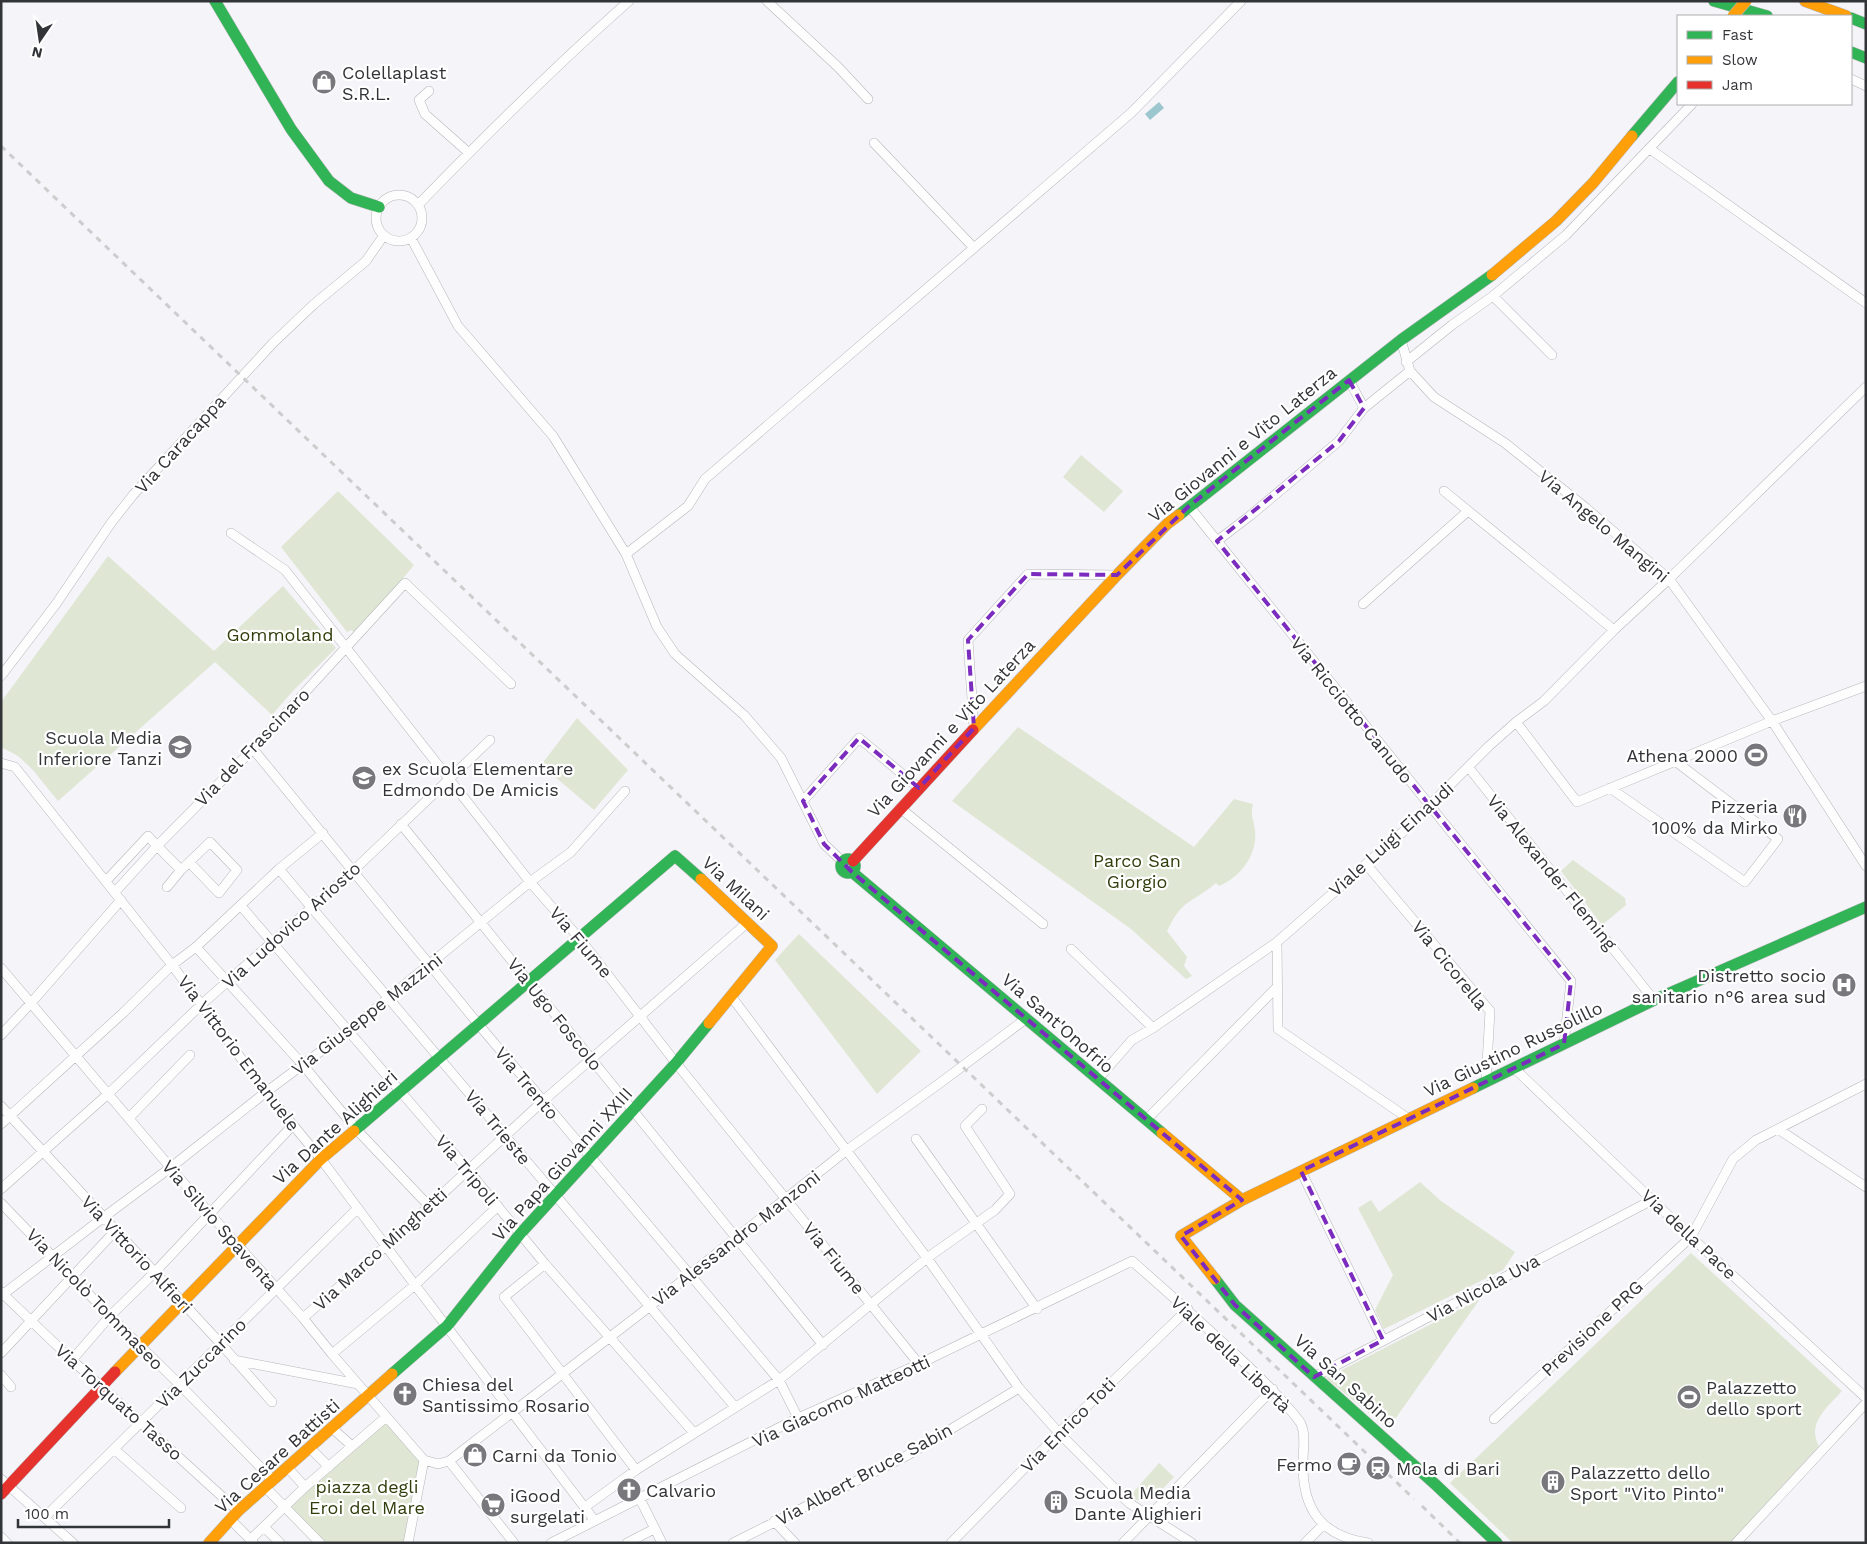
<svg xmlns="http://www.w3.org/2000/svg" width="1867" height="1544" viewBox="0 0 1867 1544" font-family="'Work Sans',sans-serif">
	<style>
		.green { fill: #dfe7d4 }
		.water { fill: #9cc7ce }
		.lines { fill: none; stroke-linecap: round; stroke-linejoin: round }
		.street-casing { stroke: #b6b6ba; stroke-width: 10 }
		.fast-casing { stroke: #b6b6ba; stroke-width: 12 }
		.slow-casing { stroke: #b6b6ba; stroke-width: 12 }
		.jam-casing { stroke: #b6b6ba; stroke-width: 12 }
		.street { stroke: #fdfdfe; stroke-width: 9 }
		.fast { stroke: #30b455; stroke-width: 11 }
		.slow { stroke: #ff9f0a; stroke-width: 11 }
		.jam { stroke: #e5322d; stroke-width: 11 }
		.rail { stroke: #cdcdce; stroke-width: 3; stroke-dasharray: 6 6; stroke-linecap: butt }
		.slow-bridge-casing { stroke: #b6b6ba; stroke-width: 12; stroke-linecap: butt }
		.slow-bridge { stroke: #ff9f0a; stroke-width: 11 }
		.marked { fill: none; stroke: #7b2cbf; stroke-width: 4; stroke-dasharray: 10 6; stroke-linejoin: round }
		.labels { text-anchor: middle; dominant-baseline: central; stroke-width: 4.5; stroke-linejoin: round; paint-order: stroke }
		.poi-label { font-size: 18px; fill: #333438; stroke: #fff; text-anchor: start }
		.street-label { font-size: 18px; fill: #333438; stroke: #fff }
		.park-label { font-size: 18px; fill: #303e0c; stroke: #fff }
	</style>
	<rect width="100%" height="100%" fill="#f4f4f9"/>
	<path class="green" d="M1081,455l42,36 -19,21 -41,-35z
		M338,491l76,74 -57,69 -6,-4 -4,2 -66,-85z
		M108,556l106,95 69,-65 53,62 -44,44 -20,23 -57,-53 -157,139 -26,-32 -14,-13 -17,-9v-45z
		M577,718l51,52 -34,40 -53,-45z
		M1018,727l176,120 40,-48 19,5c-3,15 1,14 2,27 3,23 -15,47 -36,55l-3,-3c-9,8 -17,12 -27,19 -11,7 -17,19 -22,29l20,26 -3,9 8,10 -6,3 -55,-50 -179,-128z
		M1573,860l52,38 1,7 -24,20 -41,-54z
		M799,934l122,117 -44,43 -102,-134z
		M1420,1182l21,19 74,51 -12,18 -119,59 -9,-19 18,-35 -35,-67 13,-8 8,12z
		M1691,1253l151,138c-14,16 -36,32 -23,55l-89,97h-217l-63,-60z
		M1480,1299l-92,130 -62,-51z
		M379,1423l11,1 31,37 -15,82h-82l-37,-37z
		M1159,1463l15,14c-13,13 -25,31 -45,20z"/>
	<path class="water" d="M1159,102l5,6 -14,12 -5,-6z"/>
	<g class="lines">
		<defs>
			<path id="street" d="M767,1l71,66 30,32
				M1851,79l15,7
				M429,91l-10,9 6,14 44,39
				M874,143l100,105
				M1650,149l216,154
				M376 218a23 23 0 1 1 46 0a23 23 0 1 1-46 0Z
				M418,205c68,-70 137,-139 211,-204
				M411,238l47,88 95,110 73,118 31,73 18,27 69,61 37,43 43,86 18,17
				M1493,296l59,59
				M1401,340l9,31 24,26 71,46 81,65 83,71 103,142 94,145
				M1406,362l46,-37 41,-29 73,-61 126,-131
				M1349,380l15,28
				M1444,491l170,139
				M1189,506l382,475 -7,63
				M231,533l54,37 245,312 50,57 96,124 243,301
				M1217,541l34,-26 88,-74 25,-33 46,-37
				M626,554l62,-48 17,-27 426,-366 110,-112
				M1363,604l105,-93
				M1,676l55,-72 55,-81 22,-28 140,-152 40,-38 53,-44 18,-26
				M1516,722l61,80 195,-81 94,-35
				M974,728l-6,-88 60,-66 89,1
				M253,749l226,276 300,355 19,38
				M1,763l14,4 157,198 94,127 55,67 94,126 180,236
				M1469,768l185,232
				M1610,788l135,94 33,-43 -103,-78
				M803,801l56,-63 60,50
				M900,808l143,116
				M401,824l422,521
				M1366,864l124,147 -4,71
				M279,869l456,538
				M181,870l-24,-24 96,-97 152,-166 106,101
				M106,881l42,-45 9,10 -42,46
				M167,887l14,-17 29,-28 27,28 -18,23 -30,-31
				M241,906l227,264 77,94 149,169
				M1277,942l1,87 131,90
				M196,947l107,118 53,64 73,77
				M1071,949l82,79
				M1,968l209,246 93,104 29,36 92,106 14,4 11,-3 200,-154 198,-157 93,-67 87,-65
				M731,996l196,262 92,130 40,45 70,70 63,40
				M1,1035l30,-32 90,-103
				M1514,1068l177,169 175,161
				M1097,1080l35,-40 21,-12 124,-86 128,-112 84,-84 27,-24 28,-21 70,-71 55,-51 197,-192
				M1,1106l220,238 51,58
				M129,1118l61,-63
				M1146,1120l131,-133
				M1,1124l122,-111 49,-48 24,-18 83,-78 44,-36
				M1778,1129l88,58
				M916,1139l121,170
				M1301,1171l82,169
				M1,1189l107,-95 94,-90 152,-134 136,-130
				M1,1203l109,113 69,68 94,96
				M545,1264l-41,33 132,173
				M1,1292l71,68 166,151
				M1,1296l103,-79 66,-49 96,-76 82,-61 182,-149 41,-30 54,-61
				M303,1318l84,-73 156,-144 205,-179
				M1,1353l115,-123
				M332,1354l83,-69 83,-79
				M72,1360l38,-44 45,-44 138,-147
				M234,1360l124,24
				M1,1375l10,12
				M1314,1377l338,-177
				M1494,1419l197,-182 42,-78 23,-19 110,-56
				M333,1429l19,17
				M310,1448l19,19
				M114,1449l67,59
				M449,1461l65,82
				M288,1468l17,19
				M1,1479l72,64
				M265,1487l55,56
				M640,1499l22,44
				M585,1507l51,-37 143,-90 148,-122 68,-48 15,-16 -45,-68 17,-17
				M45,1517l313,-309
				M230,1519l23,23
				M774,1521l21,22
				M264,1527l16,16
				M1,1537l6,6
				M250,1540l55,-53 81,-70
				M408,1543l16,-83
				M551,1543l247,-125 121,-54 213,-103c40,35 80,71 118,107 15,14 29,29 42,44 3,4 7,8 9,12 5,11 2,26 2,38 -1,47 18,74 65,81
				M627,1543l27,-14
				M733,1543l175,-88 111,-67
				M951,1543l108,-110 129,-124
				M1123,1543l150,-154
				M1305,1543l18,-18
				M1736,1543l130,-140"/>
			<path id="fast" d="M215,1l76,128 38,52 22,17 28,9
				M1714,1l53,15
				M1851,18l15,6
				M1851,52l15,6
				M1632,136l46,-54
				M1179,515l222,-175 91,-65
				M841 866a7 7 0 1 1 14 0a7 7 0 1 1-14 0Z
				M852,872l310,261
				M1473,1088l181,-88 212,-93
				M354,1131l321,-275 26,23
				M1215,1279l20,26 201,180 61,58
				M392,1374l55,-48 73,-92 156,-171 33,-40"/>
			<path id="slow" d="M1805,1l41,15
				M1492,275l64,-54 37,-38 39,-47
				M973,730l144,-155 50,-51 12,-9
				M701,879l71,67 -63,77
				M1162,1133l80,67
				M1215,1279l-34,-43 61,-36 231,-112
				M115,1372l206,-213 33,-28
				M209,1543l29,-32 154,-137"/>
			<path id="jam" d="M853,861l120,-131
				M1,1494l114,-122"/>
		</defs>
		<use href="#street" class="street-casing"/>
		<use href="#fast" class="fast-casing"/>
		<use href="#slow" class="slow-casing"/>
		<use href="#jam" class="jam-casing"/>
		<use href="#street" class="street"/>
		<use href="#fast" class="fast"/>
		<use href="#slow" class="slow"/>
		<use href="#jam" class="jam"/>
		<path class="rail" d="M1,146l1413,1353
			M1422,1506l38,37"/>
		<defs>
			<path id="slow-bridge" d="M1733,16l13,-15"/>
		</defs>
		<use href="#slow-bridge" class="slow-bridge-casing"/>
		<use href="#slow-bridge" class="slow-bridge"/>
	</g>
	<path class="marked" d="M1349,380l15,28 -25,33 -122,100 354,440 -7,63 -263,127 82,169 -69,37 -79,-72 -54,-69 61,-36 -390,-328 -28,-28 -21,-43 56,-63 60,50 55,-60 -6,-88 60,-66 89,1 72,-69z"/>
	<defs>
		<symbol id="shop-disc" viewBox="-11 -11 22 22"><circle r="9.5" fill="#77777c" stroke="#fff"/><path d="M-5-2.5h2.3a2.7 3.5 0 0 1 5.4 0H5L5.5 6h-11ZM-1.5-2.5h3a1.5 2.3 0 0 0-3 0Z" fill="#fff"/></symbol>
		<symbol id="school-disc" viewBox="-11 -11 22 22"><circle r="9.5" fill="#77777c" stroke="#fff"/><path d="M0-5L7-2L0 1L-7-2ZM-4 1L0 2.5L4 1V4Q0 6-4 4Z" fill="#fff"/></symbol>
		<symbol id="stadium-disc" viewBox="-11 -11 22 22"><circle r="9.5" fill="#77777c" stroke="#fff"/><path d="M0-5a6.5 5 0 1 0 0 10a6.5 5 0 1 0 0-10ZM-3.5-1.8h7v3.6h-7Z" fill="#fff"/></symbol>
		<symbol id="restaurant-disc" viewBox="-11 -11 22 22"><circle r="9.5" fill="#77777c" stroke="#fff"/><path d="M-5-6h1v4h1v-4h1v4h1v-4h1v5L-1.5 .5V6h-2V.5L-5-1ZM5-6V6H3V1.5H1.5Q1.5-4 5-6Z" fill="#fff"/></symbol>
		<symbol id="hospital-disc" viewBox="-11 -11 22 22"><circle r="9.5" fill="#77777c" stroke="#fff"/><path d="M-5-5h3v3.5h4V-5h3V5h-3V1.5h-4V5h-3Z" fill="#fff"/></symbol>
		<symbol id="church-disc" viewBox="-11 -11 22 22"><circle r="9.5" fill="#77777c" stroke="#fff"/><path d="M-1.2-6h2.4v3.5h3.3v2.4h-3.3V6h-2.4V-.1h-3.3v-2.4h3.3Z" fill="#fff"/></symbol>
		<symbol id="cafe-disc" viewBox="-11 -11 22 22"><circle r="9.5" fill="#77777c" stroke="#fff"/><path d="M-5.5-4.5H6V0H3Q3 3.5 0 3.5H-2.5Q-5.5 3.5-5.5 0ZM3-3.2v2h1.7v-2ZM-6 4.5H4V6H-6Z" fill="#fff"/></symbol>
		<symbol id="station-disc" viewBox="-11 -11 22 22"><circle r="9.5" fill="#77777c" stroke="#fff"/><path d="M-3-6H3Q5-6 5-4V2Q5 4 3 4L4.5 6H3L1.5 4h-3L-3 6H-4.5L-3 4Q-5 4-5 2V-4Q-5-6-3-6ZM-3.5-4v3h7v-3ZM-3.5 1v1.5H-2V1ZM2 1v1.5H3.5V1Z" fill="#fff"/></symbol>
		<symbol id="building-disc" viewBox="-11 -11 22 22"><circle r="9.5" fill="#77777c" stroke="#fff"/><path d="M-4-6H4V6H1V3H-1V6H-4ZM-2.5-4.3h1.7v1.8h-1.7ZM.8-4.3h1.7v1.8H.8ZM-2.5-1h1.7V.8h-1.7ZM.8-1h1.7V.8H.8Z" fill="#fff"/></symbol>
		<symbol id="supermarket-disc" viewBox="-11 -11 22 22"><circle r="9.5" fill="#77777c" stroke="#fff"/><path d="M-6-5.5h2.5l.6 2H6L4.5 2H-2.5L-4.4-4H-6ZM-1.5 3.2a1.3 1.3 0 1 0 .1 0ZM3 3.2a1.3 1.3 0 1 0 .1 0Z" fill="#fff"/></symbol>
	</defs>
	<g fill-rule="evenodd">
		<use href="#shop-disc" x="310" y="68" width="28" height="28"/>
		<use href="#school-disc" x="166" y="733" width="28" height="28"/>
		<use href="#stadium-disc" x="1742" y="741" width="28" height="28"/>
		<use href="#school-disc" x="350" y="764" width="28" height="28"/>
		<use href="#restaurant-disc" x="1781" y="802" width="28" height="28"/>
		<use href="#hospital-disc" x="1830" y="971" width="28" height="28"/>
		<use href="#church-disc" x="391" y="1380" width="28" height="28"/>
		<use href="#stadium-disc" x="1675" y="1383" width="28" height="28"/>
		<use href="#shop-disc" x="461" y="1441" width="28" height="28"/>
		<use href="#cafe-disc" x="1335" y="1450" width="28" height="28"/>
		<use href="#station-disc" x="1364" y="1454" width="28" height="28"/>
		<use href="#building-disc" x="1539" y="1468" width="28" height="28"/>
		<use href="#church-disc" x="615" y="1476" width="28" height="28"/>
		<use href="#building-disc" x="1042" y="1488" width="28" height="28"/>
		<use href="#supermarket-disc" x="479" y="1491" width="28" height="28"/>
	</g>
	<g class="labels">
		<g class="poi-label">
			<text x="342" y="72">Colellaplast<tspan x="342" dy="21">S.R.L.</tspan></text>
			<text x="162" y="737" text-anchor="end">Scuola Media<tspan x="162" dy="21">Inferiore Tanzi</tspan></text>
			<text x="1738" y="755" text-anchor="end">Athena 2000</text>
			<text x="382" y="768">ex Scuola Elementare<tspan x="382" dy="21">Edmondo De Amicis</tspan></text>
			<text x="1778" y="806" text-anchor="end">Pizzeria<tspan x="1778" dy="21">100% da Mirko</tspan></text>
			<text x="1826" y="975" text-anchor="end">Distretto socio<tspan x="1826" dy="21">sanitario n°6 area sud</tspan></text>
			<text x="422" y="1384">Chiesa del<tspan x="422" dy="21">Santissimo Rosario</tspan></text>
			<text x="1706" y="1387">Palazzetto<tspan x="1706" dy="21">dello sport</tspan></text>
			<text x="492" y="1455">Carni da Tonio</text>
			<text x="1332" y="1464" text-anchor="end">Fermo</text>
			<text x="1396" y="1468">Mola di Bari</text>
			<text x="1570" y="1472">Palazzetto dello<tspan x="1570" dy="21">Sport "Vito Pinto"</tspan></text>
			<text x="646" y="1490">Calvario</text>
			<text x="1074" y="1492">Scuola Media<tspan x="1074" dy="21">Dante Alighieri</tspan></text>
			<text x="510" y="1495">iGood<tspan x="510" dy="21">surgelati</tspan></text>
		</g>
		<g class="street-label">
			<text transform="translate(180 444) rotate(-48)">Via Caracappa</text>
			<text transform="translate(1242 444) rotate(-39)">Via Giovanni e Vito Laterza</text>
			<text transform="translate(1604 526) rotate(40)">Via Angelo Mangini</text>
			<text transform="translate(1352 710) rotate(51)">Via Ricciotto Canudo</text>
			<text transform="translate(951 728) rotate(-47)">Via Giovanni e Vito Laterza</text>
			<text transform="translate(252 747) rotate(-46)">Via del Frascinaro</text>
			<text transform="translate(1391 839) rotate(-42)">Viale Luigi Einaudi</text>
			<text transform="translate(1552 872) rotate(51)">Via Alexander Fleming</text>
			<text transform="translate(736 888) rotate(43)">Via Milani</text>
			<text transform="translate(291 925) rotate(-42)">Via Ludovico Ariosto</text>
			<text transform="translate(581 942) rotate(50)">Via Fiume</text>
			<text transform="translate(1450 965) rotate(51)">Via Cicorella</text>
			<text transform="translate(367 1014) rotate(-38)">Via Giuseppe Mazzini</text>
			<text transform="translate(555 1014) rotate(51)">Via Ugo Foscolo</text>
			<text transform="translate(1058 1023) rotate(41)">Via Sant'Onofrio</text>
			<text transform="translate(1513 1049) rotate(-26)">Via Giustino Russolillo</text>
			<text transform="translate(239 1053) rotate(53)">Via Vittorio Emanuele</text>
			<text transform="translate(527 1083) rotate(50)">Via Trento</text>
			<text transform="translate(335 1127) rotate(-42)">Via Dante Alighieri</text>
			<text transform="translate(498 1127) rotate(50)">Via Trieste</text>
			<text transform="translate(562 1164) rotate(-48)">Via Papa Giovanni XXIII</text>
			<text transform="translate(467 1170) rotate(50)">Via Tripoli</text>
			<text transform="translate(220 1225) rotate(49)">Via Silvio Spaventa</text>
			<text transform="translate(1689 1234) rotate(43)">Via della Pace</text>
			<text transform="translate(736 1238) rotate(-38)">Via Alessandro Manzoni</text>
			<text transform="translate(380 1249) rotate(-42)">Via Marco Minghetti</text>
			<text transform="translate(137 1254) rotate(47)">Via Vittorio Alfieri</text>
			<text transform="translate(834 1258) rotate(51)">Via Fiume</text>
			<text transform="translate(1483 1288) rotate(-28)">Via Nicola Uva</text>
			<text transform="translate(95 1299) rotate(46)">Via Nicolò Tommaseo</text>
			<text transform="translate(1592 1328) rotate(-43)">Previsione PRG</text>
			<text transform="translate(1231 1354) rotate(44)">Viale della Libertà</text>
			<text transform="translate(201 1363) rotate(-45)">Via Zuccarino</text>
			<text transform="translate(1346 1381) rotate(42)">Via San Sabino</text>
			<text transform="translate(841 1401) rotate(-25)">Via Giacomo Matteotti</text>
			<text transform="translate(119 1402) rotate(42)">Via Torquato Tasso</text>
			<text transform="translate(1068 1425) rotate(-45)">Via Enrico Toti</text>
			<text transform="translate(277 1456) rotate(-42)">Via Cesare Battisti</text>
			<text transform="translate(864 1474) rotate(-28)">Via Albert Bruce Sabin</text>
		</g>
		<g class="park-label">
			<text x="280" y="634">Gommoland</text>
			<text x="1137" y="860">Parco San<tspan x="1137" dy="21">Giorgio</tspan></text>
			<text x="367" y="1486">piazza degli<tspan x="367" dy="21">Eroi del Mare</tspan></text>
		</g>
	</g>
	<rect width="1867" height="1544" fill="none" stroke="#333438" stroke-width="5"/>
	<rect x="1677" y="15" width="175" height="90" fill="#ffffff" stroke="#adaeaf"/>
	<rect x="1687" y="31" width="25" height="8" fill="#30b455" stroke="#adaeaf"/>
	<text x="1722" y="40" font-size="15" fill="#333438">Fast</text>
	<rect x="1687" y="56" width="25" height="8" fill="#ff9f0a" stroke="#adaeaf"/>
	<text x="1722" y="65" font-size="15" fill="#333438">Slow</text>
	<rect x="1687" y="81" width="25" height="8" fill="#e5322d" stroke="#adaeaf"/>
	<text x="1722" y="90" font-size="15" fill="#333438">Jam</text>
	<g transform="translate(40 40) rotate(193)" stroke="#ffffff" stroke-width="4" paint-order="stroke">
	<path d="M0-4L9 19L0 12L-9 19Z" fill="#333438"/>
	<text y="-8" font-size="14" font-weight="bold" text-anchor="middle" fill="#333438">N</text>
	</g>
	<path d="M18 1519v8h151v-8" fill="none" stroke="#333438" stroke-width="2.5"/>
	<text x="25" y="1519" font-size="15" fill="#333438" stroke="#ffffff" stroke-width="4" paint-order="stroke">100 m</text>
</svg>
